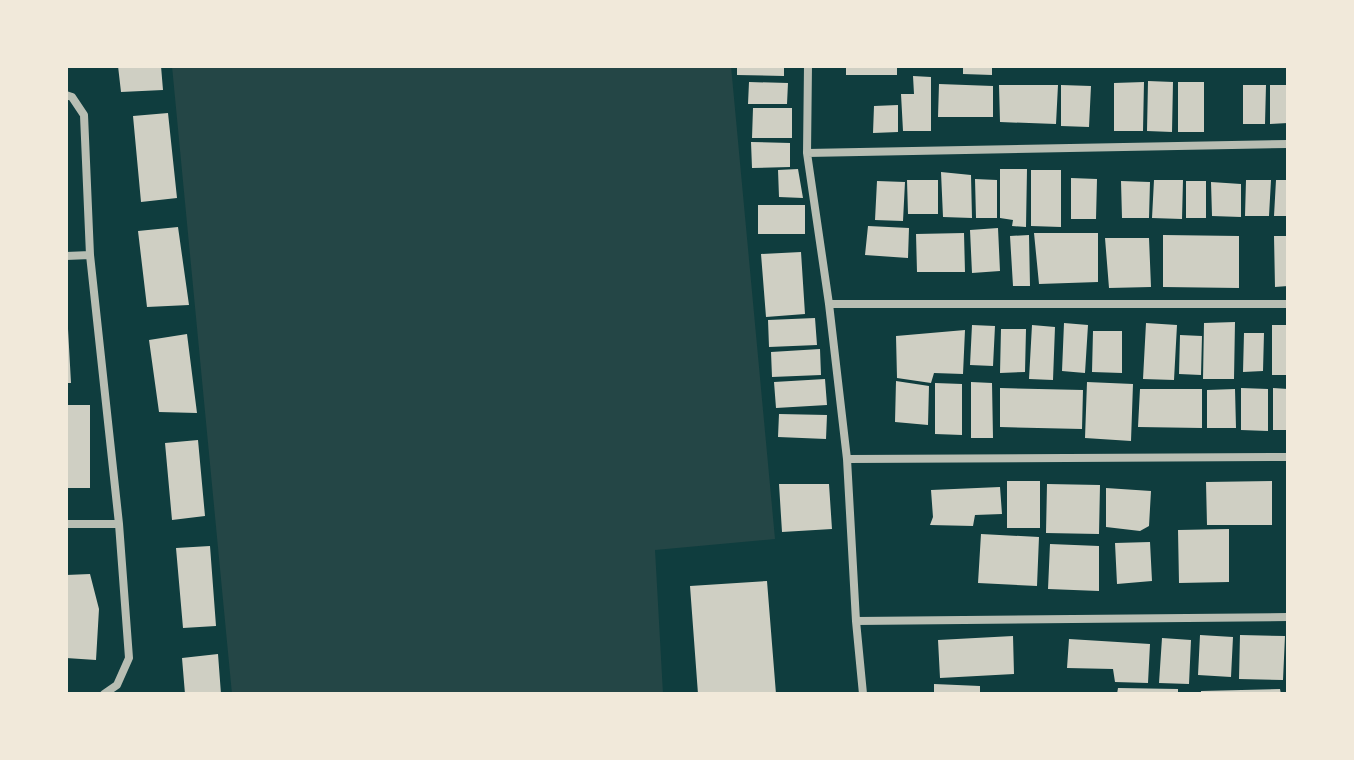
<svg xmlns="http://www.w3.org/2000/svg" width="1354" height="760" viewBox="0 0 1354 760" font-family="Barlow,sans-serif">
	<style>
		.green { fill: #244646 }
		.building { fill: #cfcfc3 }
		.lines { fill: none; stroke-linecap: round; stroke-linejoin: round }
		.minor { stroke: #b8beb3; stroke-width: 8 }
	</style>
	<rect width="100%" height="100%" fill="#0f3d3e"/>
	<path class="green" d="M172,66h559l44,473 -120,11 8,144h-431z"/>
	<path class="building" d="M118,66h43l2,24 -42,2z
		M737,66h47v10l-47,-1z
		M846,66h51v9h-51z
		M963,66h29v9l-29,-1z
		M913,76l18,1v54h-28l-2,-37h13z
		M1148,81l25,1 -1,50 -25,-1z
		M749,82l39,1 -1,21h-39z
		M1144,82l-1,49h-29v-48z
		M1178,82h26v50h-26z
		M939,84l54,2v31h-55z
		M999,85h59l-2,39 -56,-2z
		M1061,85l30,1 -2,41 -28,-1z
		M1243,85h23l-1,39h-22z
		M1270,85h18v38l-18,1z
		M898,105v27l-25,1 1,-27z
		M753,108h39v30h-40z
		M168,113l9,85 -36,4 -8,-86z
		M751,142l39,1v24l-38,1z
		M798,169l5,29 -24,-1 -1,-27z
		M1000,169h27l-1,58 -14,-1 1,-6 -13,-2z
		M1031,170h30v57l-30,-1z
		M941,172l30,3 1,43 -29,-1z
		M1071,178l26,1 -1,40h-25z
		M975,179l22,1v38h-21z
		M907,180h31v34h-30z
		M1154,180h29l-1,39 -30,-1z
		M1246,180h25l-2,36h-24z
		M1276,180h12v36h-14z
		M877,181l28,1 -2,39 -28,-1z
		M1121,181l29,1 -1,36h-27z
		M1186,181h20v37h-20z
		M1211,182l30,2v33l-29,-1z
		M758,205h47v29h-47z
		M868,226l41,2 -1,30 -43,-3z
		M178,227l11,78 -42,2 -9,-76z
		M998,228l2,43 -28,2 -2,-43z
		M964,233l1,39h-48l-1,-38z
		M1034,233h64v49l-59,2z
		M1029,235l1,51h-17l-3,-50z
		M1163,235l76,1v52l-76,-1z
		M1274,236h14v50l-13,1z
		M1105,238h44l2,49 -42,1z
		M801,252l4,62 -39,3 -5,-63z
		M815,318l2,27 -48,2 -1,-27z
		M1235,322l-1,57h-31l1,-56z
		M1064,323l24,2 -3,48 -23,-2z
		M1146,323l31,2 -3,55 -31,-1z
		M972,325l23,1 -2,40 -23,-1z
		M1032,325l23,2 -2,53 -24,-1z
		M1272,325h16v50h-16z
		M66,329h2l3,54h-5z
		M1001,329h25l-1,43 -25,1z
		M965,330l-2,44 -29,-1 -3,10 -34,-5 -1,-42z
		M1093,331h29v42l-30,-1z
		M1244,333h20l-1,38 -20,1z
		M187,334l10,79 -38,-1 -10,-72z
		M1180,335l22,1 -1,39 -22,-1z
		M820,349l1,26 -49,2 -1,-25z
		M825,379l2,26 -51,3 -2,-26z
		M896,381l33,5 -1,39 -33,-3z
		M971,382l21,1 1,55h-22z
		M1087,382l46,2 -2,57 -46,-3z
		M935,383l27,1v51l-27,-1z
		M1000,388l83,2 -1,39 -82,-2z
		M1241,388l27,1v42l-27,-1z
		M1273,388l15,1v41h-15z
		M1140,389h62v39l-64,-1z
		M1235,389l1,39h-29v-38z
		M66,405h24v83h-24z
		M779,414l48,1 -1,24 -48,-2z
		M198,440l7,76 -33,4 -7,-77z
		M1007,481h33v47h-33z
		M1272,481v44h-65l-1,-43z
		M779,484h50l3,45 -50,3z
		M1047,484l53,1 -1,49 -53,-1z
		M1000,487l2,27 -27,1 -2,11 -43,-1 3,-8 -2,-27z
		M1106,488l45,3 -2,35 -9,5 -34,-4z
		M1229,529v53l-50,1 -1,-53z
		M981,534l58,3 -2,49 -59,-3z
		M1150,542l2,39 -35,3 -2,-41z
		M1050,544l49,2v45l-51,-2z
		M210,546l6,80 -33,2 -7,-80z
		M90,574l9,35 -3,51 -30,-2v-83z
		M767,581l9,113h-78l-8,-108z
		M1200,635l33,2 -2,40 -33,-2z
		M1240,635l45,1 -2,44 -44,-1z
		M1013,636l1,38 -74,4 -2,-38z
		M1162,638l29,2 -2,44 -30,-1z
		M1069,639l81,5 -2,39 -33,-1 -2,-13 -46,-1z
		M218,654l3,40h-36l-3,-36z
		M934,684l46,2v8h-46z
		M1118,688l60,1v5h-61z
		M1280,689l1,5h-80v-3z"/>
	<g class="lines">
		<path class="minor" d="M808,66l-1,87 22,151 18,155 9,162 7,73
			M66,95l6,2 12,18 6,140 29,269 10,134 -12,27 -13,9
			M807,153l481,-9
			M66,256l24,-1
			M829,304h459
			M847,459l441,-2
			M66,524h53
			M856,621l432,-4"/>
	</g>
	<rect width="1354" height="760" fill="none" stroke="#f1e9da" stroke-width="136"/>
</svg>
